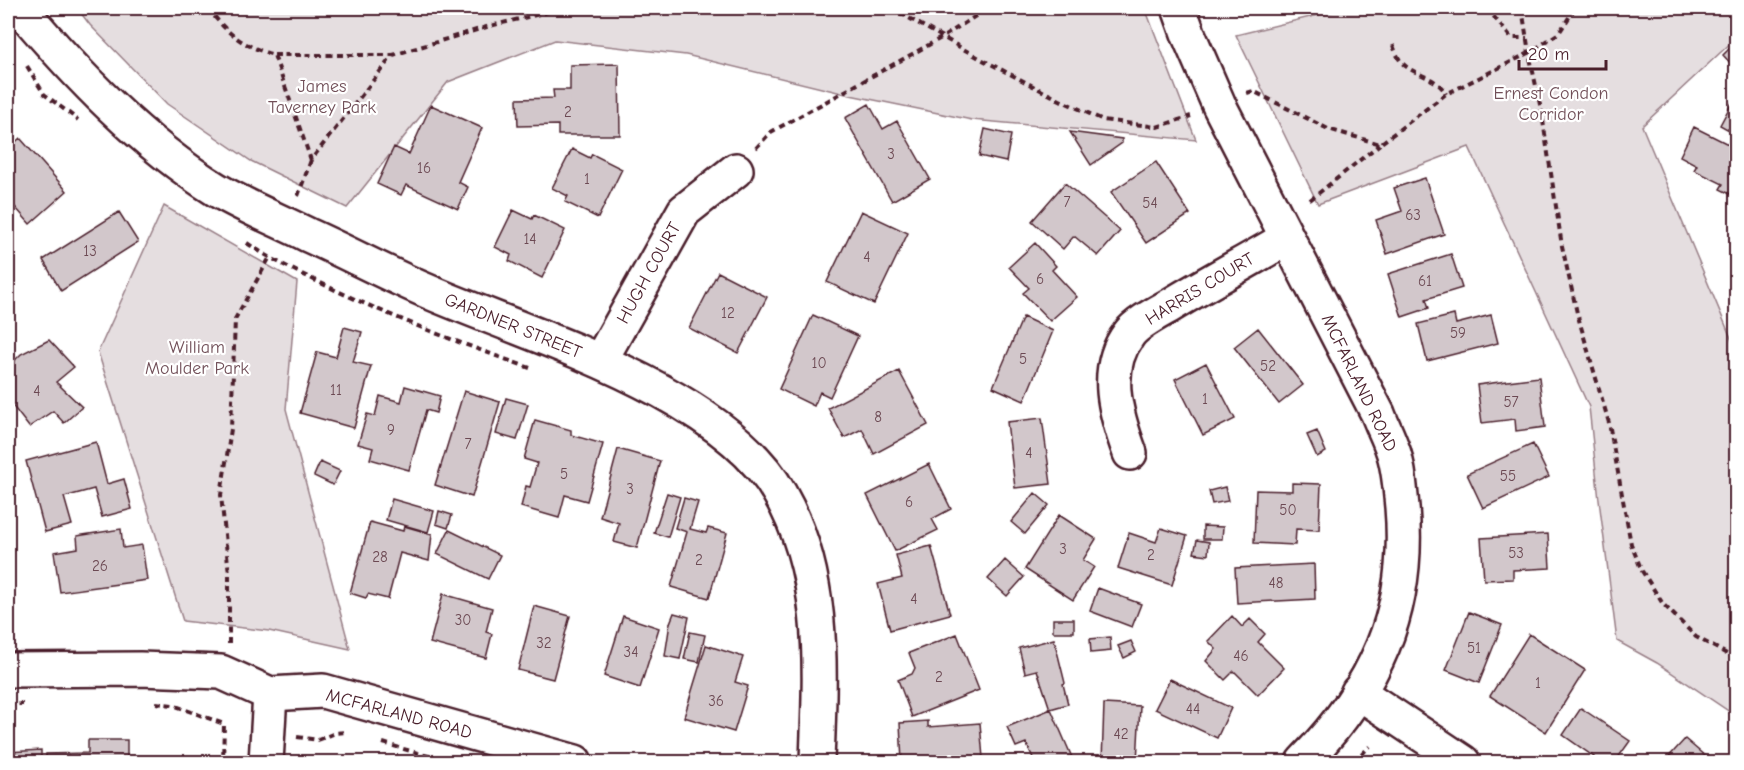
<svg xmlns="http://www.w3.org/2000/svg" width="1744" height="770" viewBox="0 0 1744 770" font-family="'Comic Neue',sans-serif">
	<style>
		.green { fill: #e5dee0; stroke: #987e86; stroke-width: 1.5 }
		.building { fill: #d2c7cb; stroke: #4a1f2b; stroke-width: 1.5 }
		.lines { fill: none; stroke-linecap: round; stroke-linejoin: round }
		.street-casing { stroke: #4a1f2b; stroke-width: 38 }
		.secondary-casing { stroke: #4a1f2b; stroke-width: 38 }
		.path { stroke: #4a1f2b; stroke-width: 4; stroke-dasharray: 6 4.5; stroke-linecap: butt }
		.street { stroke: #fff; stroke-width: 33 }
		.secondary { stroke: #fff; stroke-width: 33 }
		.labels { text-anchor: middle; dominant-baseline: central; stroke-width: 4.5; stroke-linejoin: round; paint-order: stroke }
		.number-label { font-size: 15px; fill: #6c4953 }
		.park-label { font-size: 18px; fill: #714f58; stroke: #fff }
		.street-label { font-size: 18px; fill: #4a1f2b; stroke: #fff }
	</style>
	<rect width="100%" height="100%" fill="#fff"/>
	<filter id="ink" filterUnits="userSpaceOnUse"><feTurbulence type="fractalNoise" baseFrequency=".0167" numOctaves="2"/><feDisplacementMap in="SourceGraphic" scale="12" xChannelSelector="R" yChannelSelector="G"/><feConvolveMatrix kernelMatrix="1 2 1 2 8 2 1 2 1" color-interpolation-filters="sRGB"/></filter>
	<g filter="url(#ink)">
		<path class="green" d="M77,8h1068l51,132 -224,-20 -122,-25 -164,-40 -131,-15 -107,42 -101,126 -96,-47 -84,-57 -77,-79z
			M1347,8h389v30l-94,88 94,224v366l-79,-53 -40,-22 -18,-141 -10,-93 -120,-260 -151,57 -82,-169z
			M164,206l133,76 -11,127 64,240 -81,-18 -86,-10 -85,-269z"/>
		<path class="building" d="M1736,42v27l-13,-14z
			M619,64l1,71h-62v-10l-40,1 -1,-27 37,-1 -1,-8h17v-25z
			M1736,95v39l-16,-9z
			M869,104l14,25 14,-8 33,58 -38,22 -47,-83z
			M431,105l51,23 -24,54 10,5 -10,22 -52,-24 -5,10 -24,-11 17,-37 15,7z
			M1694,127l42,21v49l-16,-8 3,-5 -29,-14 3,-5 -17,-9z
			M985,129l26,6 -5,27 -27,-6z
			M1070,132l52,7v4l-31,22z
			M20,138l47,53 -37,33 -22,-25v-50z
			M572,149l18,9 2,-4 30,15 -24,49 -33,-16 3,-6 -16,-8z
			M1156,162l34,52 -44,29 -35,-51z
			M1425,178l19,56 -57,20 -11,-34 26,-9 -8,-23z
			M1065,183l55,48 -22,25 -24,-20 -11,13 -31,-28z
			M513,210l19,9 2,-4 31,15 -23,48 -33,-17 2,-6 -16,-8z
			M861,211l47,22 -34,71 -47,-22z
			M119,212l19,30 -77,49 -18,-31z
			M1035,243l21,23 -4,4 25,27 -27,24 -27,-28 6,-5 -20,-21z
			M1451,254l11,34 -36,11 3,9 -27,9 -14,-43z
			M718,272l49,25 -29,56 -49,-25z
			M813,315l45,21 -28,61 -10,-5 -6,14 -35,-17z
			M1454,315l2,9 35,-9 7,28 -71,18 -9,-37z
			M1023,317l30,14 -29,70 -31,-14z
			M344,327l18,5 -9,30 18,4 -17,62 -54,-15 17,-61 19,5z
			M1258,328l45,57 -24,19 -45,-57z
			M49,340l25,27 -18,15 26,25 -18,16 -11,-12 -24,16 -21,-27v-33l13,-13z
			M1206,363l29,56 -32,16 -28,-56z
			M899,371l29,54 -54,29 -12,-25 -18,9 -16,-30z
			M1539,377l6,50 -29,4 -1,-12 -33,4 -5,-38z
			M405,386l35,10 -4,17 -10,-3 -17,60 -39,-11 3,-11 -15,-4 9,-30 8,2 5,-20 21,6z
			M464,391l36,11 -28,95 -37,-12z
			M506,398l22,6 -11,36 -21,-6z
			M1042,418l9,66 -36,4 -8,-66z
			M535,420l36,10v5l32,9 -16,57 -22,-6 -6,23 -38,-11 5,-21 4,1 7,-24 -13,-4z
			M1317,431l9,21 -9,5 -10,-22z
			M96,442l11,42 17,-5 8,30 -30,8 -8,-28 -30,8 8,28 -27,7 -19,-71z
			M1533,444l16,33 -66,31 -16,-34z
			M618,449l42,12 -23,87 -23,-6 5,-19 -19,-6z
			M320,462l20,9 -7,14 -19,-9z
			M929,464l22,45 -19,10 6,11 -43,21 -28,-56z
			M1292,483l29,1 -2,46 -23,-1 -1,16 -41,-2 2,-53 36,1z
			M1225,487l3,14 -16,3 -3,-13z
			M667,493l13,4 -12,40 -14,-4z
			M1035,493l14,12 -24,29 -14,-12z
			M684,498l14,4 -8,27 16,4 2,-5 19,5 -18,65 -38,-11 16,-55 -12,-4z
			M392,499l42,12 -6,21 -42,-12z
			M439,511l13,4 -4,13 -12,-4z
			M1059,515l37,24 -13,21 11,7 -21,33 -48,-31z
			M370,522l33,9 1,-5 28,8 -3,27 -29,-8 -12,46 -20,-5 -2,4 -16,-5z
			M1203,526l20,1 -1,12h-19z
			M1161,528l26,8 -15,49 -54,-17 11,-35 27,9z
			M121,529l2,19 19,-3 5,35 -87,12 -6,-40 24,-4 -1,-12z
			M449,530l51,25 -12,24 -51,-25z
			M1548,534l2,34 -37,2v9l-29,1 -3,-42z
			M1197,540l12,2 -1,13 -14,-2z
			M931,546l19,68 -60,16 -12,-46 24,-6 -6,-23z
			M1005,560l19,17 -17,19 -19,-17z
			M1314,564l1,35 -78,4 -2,-35z
			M1098,588l43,16 -9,23 -42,-16z
			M443,594l49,14 -6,24 6,2 -6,24 -56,-15z
			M534,606l36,10 -17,63 -35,-9z
			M1469,612l33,13 -23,58 -33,-13z
			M674,613l15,4 -9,42 -15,-3 5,-33z
			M623,616l36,12 -19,60 -36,-12z
			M1232,616l10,11 8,-8 15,15 -7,8 26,26 -26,27 -24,-24 -9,9 -19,-19 10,-12 -8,-8z
			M1053,619h21v13h-21z
			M690,632l15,3 -6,27 -15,-3z
			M957,634l22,56 -67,27 -14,-37 14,-6 3,-6 -6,-15z
			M1529,634l56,36 -39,62 -56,-36z
			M1110,637l1,14 -20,2 -1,-14z
			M1054,639l11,44 -2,1 5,20 -18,5 -13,-39 -12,3 -6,-25z
			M1131,641l5,11 -12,6 -6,-12z
			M706,645l37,12 -8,25 13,4 -14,46 -50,-15z
			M1170,679l61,29 -14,30 -62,-29z
			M1104,704l36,2 -3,56h-35z
			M1581,708l49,33 -15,21h-25l4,-5 -31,-22z
			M1051,709l23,53h-39l-9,-19 -10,4 -9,-20z
			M928,721v6l52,-4 3,35 -81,4 -2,-39z
			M1685,739l27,23h-48z
			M88,740h39v22h-81v-8l42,-1z
			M41,750v12h-33v-10z
			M200,758v4h-34v-3z"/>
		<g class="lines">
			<defs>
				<path id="street" d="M20,8c56,66 121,135 197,182 29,17 61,30 91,45 40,18 79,39 119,56 103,45 296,100 353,203 47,82 40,177 37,268
					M600,361l84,-150 52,-41
					M1130,453c-14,-38 -28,-83 -1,-119 8,-11 30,-22 42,-29 38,-23 77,-44 116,-67
					M1358,692l105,70
					M266,762l4,-68"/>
				<path id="secondary" d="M1179,8l10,28 30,69 159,309c4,11 10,22 14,34 7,18 8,40 10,59 9,105 -27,181 -99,255
					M8,670l132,-1 81,3 49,22 53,-3 252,71"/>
			</defs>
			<use href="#street" class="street-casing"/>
			<use href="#secondary" class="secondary-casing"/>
			<path class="path" d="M208,8c19,26 35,38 66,47l37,105 82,-105 97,-29 75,-18
				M891,8l90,51 79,41 43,20 54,7 34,-11
				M1487,8l24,30h16
				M1522,8l7,45 30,-20 16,-25
				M1393,45c2,6 5,13 9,18 13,13 35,13 44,31
				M274,55h119
				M27,66l17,28 34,26
				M1247,93l6,-2 75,38 52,15 66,-50 83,-41 13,61 20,132 15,67 32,110 22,121 11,27 21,33 33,33 40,22
				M756,148l15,-16 172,-95 45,-29
				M298,196l13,-36
				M1310,200l70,-56
				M247,243c26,18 55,31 84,45 65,31 131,56 199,80
				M229,644v-70l-8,-79 10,-66 4,-110 35,-62
				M156,703l17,2 51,19 -1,38
				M8,704h15
				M297,737l21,3 17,-7 12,-1
				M383,743l66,19
				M1354,762l16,-16"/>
			<use href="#street" class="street"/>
			<use href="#secondary" class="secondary"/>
		</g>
	</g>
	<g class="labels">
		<g class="number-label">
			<text x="568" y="112">2</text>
			<text x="891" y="154">3</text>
			<text x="424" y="168">16</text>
			<text x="587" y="179">1</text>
			<text x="1067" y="202">7</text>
			<text x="1150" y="203">54</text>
			<text x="1413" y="215">63</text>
			<text x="530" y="239">14</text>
			<text x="90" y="251">13</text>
			<text x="867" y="257">4</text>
			<text x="1040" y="279">6</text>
			<text x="1425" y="281">61</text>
			<text x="728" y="313">12</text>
			<text x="1458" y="333">59</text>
			<text x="1023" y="359">5</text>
			<text x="819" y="363">10</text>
			<text x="1268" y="366">52</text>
			<text x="336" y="390">11</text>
			<text x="37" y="391">4</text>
			<text x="1205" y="399">1</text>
			<text x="1511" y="402">57</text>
			<text x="878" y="417">8</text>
			<text x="391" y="430">9</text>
			<text x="468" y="444">7</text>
			<text x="1029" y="453">4</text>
			<text x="564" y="474">5</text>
			<text x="1508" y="476">55</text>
			<text x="630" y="489">3</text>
			<text x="909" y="502">6</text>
			<text x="1288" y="510">50</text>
			<text x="1063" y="549">3</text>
			<text x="1516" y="553">53</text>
			<text x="1151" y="555">2</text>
			<text x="380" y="557">28</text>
			<text x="699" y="560">2</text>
			<text x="100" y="566">26</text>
			<text x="1276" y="583">48</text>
			<text x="914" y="599">4</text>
			<text x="463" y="620">30</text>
			<text x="544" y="643">32</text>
			<text x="1474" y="648">51</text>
			<text x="631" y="652">34</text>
			<text x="1241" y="656">46</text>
			<text x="939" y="677">2</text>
			<text x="1538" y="683">1</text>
			<text x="716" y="701">36</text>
			<text x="1193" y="709">44</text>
			<text x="1121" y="734">42</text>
		</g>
		<g class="park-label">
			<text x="322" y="86">James<tspan x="322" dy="21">Taverney Park</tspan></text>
			<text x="1551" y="93">Ernest Condon<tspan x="1551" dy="21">Corridor</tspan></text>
			<text x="197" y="347">William<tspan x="197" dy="21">Moulder Park</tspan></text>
		</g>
		<g class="street-label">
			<text transform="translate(649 273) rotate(-61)">HUGH COURT</text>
			<text transform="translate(1200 289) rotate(-31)">HARRIS COURT</text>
			<text transform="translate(513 326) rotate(22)">GARDNER STREET</text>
			<text transform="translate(1359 383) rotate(64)">MCFARLAND ROAD</text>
			<text transform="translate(399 714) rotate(15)">MCFARLAND ROAD</text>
		</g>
	</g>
	<rect width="1744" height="770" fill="none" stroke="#fff" stroke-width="30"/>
	<rect x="15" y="15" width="1714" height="740" fill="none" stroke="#4a1f2b" stroke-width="2" filter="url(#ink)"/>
	<path d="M1519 60v9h87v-9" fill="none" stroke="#4a1f2b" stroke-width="3"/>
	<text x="1528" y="60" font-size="18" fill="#4a1f2b" stroke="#ffffff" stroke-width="4.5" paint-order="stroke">20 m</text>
</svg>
